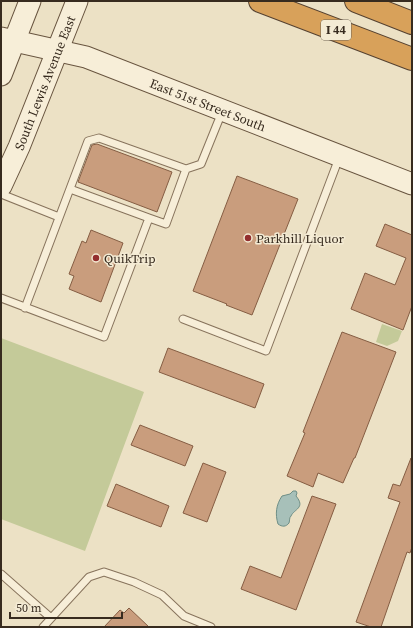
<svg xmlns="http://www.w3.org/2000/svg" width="413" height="628" viewBox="0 0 413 628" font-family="'Source Serif 4',serif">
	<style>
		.green { fill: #c4ca99 }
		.water { fill: #a7c0b9; stroke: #6e8e86 }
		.building { fill: #c99d7d; stroke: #855d43 }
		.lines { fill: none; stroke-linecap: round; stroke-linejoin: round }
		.lane-casing { stroke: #87735c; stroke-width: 9 }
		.secondary-casing { stroke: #68543f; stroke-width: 23 }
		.highway-casing { stroke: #554130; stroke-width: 24 }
		.lane { stroke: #f7eed8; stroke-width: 7 }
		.secondary { stroke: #f7eed8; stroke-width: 21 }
		.highway { stroke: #d8a15a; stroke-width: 22 }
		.poi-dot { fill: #932e2e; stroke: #f4ebd4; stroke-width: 1.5 }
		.labels { text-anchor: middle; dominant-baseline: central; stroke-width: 3; stroke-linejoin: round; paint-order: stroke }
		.shield { fill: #f4ebd4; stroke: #706555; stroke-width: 1 }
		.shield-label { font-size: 12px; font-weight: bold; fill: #372b1f }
		.street-label { font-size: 13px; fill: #372b1f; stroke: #f4ebd4 }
		.poi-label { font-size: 13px; fill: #372b1f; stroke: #f4ebd4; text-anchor: start }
	</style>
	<rect width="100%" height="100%" fill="#ece1c5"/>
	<path class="green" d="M382,324l20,7 -4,10 -11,5 -11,-4z
		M1,338l143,54 -59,159 -84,-32z"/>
	<path class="water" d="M293,491h3l1,2 -1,3c10,12 -2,13 -5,20 -2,2 -1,4 -2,7 -3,4 -7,4 -11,1 -3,-10 -2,-19 4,-28l8,-2z"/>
	<path class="building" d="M97,144l75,28 -15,40 -79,-30 14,-37z
		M237,176l61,23 -46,116 -26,-10 1,-1 -34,-13z
		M385,224l27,11v71l-9,24 -52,-21 14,-36 30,12 11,-27 -30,-12z
		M91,230l32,13 -22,59 -32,-13 5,-13 -5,-2 13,-33 4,2z
		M342,332l54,20 -41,106h-1l-11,25 -25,-10 -5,14 -26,-11 18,-43 -2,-1z
		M168,348l96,36 -9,24 -96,-36z
		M140,425l53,21 -8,20 -54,-21z
		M411,458l1,89 -2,6 -3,-1 -26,75h-10l-15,-5 44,-120 -12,-4 5,-14 7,2z
		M203,463l23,9 -19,50 -24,-9z
		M116,484l53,22 -8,21 -54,-21z
		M312,496l24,8 -40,106 -55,-21 9,-23 31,12z
		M129,608l20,19h-45l16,-17 4,3z"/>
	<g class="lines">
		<defs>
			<path id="lane" d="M70,189l79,29
				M1,194l58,23
				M1,298l103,39 45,-119 17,6 20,-55 15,-5 21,-52
				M25,308l63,-167 11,-3 87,31
				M183,319l83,32 73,-193
				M1,574l50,44
				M43,627l46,-50 15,-5 30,10 28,13 22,21 27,11"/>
			<g id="secondary">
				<path id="s1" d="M1,38l85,19 326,127"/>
				<path d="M1,75l29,-74"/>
				<path id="s2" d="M1,186l18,-39 58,-146"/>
			</g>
			<path id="highway" d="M260,1l152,58
				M356,1l56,22"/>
		</defs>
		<use href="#lane" class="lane-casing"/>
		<use href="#secondary" class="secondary-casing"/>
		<use href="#highway" class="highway-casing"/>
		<use href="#lane" class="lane"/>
		<use href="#secondary" class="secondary"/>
		<use href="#highway" class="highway"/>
	</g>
	<g class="poi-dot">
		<circle cx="248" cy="238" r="4"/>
		<circle cx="96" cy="258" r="4"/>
	</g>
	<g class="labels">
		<rect class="shield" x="321" y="20" width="30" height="20" rx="3"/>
		<g class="shield-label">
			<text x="336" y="30">I 44</text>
		</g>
		<g class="street-label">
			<text stroke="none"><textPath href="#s2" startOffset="112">South Lewis Avenue East</textPath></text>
			<text stroke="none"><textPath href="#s1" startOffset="218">East 51st Street South</textPath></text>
		</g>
		<g class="poi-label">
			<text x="256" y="238">Parkhill Liquor</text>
			<text x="104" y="258">QuikTrip</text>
		</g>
	</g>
	<rect width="413" height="628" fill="none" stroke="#372b1f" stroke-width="4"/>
	<path d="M10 612v6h112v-6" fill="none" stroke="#372b1f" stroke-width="2"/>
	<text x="16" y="612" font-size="12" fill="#372b1f" stroke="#f4ebd4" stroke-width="3" paint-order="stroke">50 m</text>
</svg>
